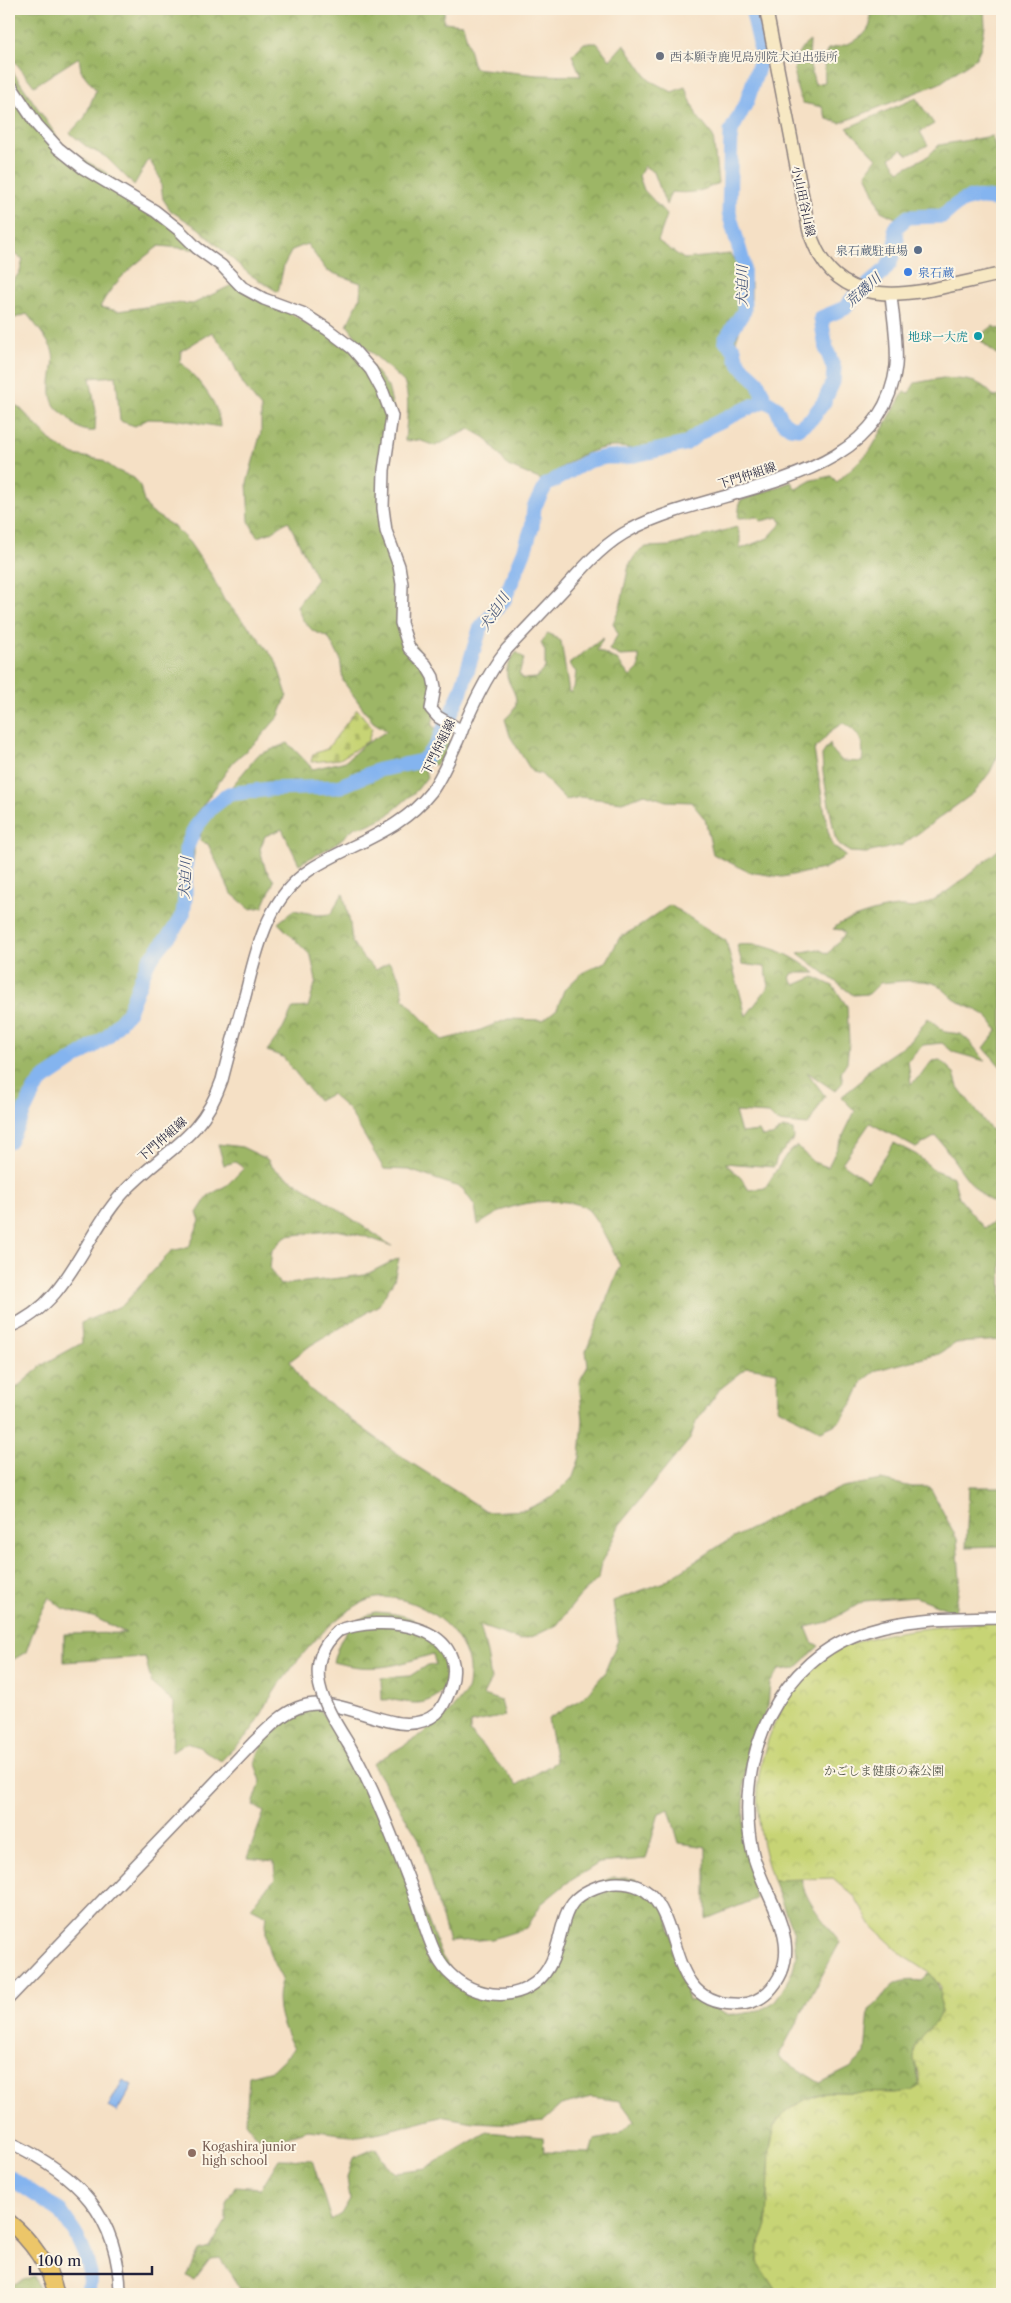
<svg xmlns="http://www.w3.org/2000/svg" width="1011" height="2303" viewBox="0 0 1011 2303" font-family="'Libre Caslon Text','Noto Serif JP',serif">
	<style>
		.forest { fill: url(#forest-crowns); stroke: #606c50 }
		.cemetery { fill: url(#cemetery-stones); stroke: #747b58 }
		.park { fill: url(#park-crowns); stroke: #747b58 }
		.water { fill: #84b4ef; stroke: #536b95 }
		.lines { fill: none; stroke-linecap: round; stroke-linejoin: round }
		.river { stroke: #84b4ef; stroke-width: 15 }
		.tertiary-casing { stroke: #8c8180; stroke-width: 14 }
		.secondary-casing { stroke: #8c8180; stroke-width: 15 }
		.trunk-casing { stroke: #8c8180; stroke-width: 18 }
		.tertiary { stroke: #fff; stroke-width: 11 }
		.secondary { stroke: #f7e8c3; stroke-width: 12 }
		.trunk { stroke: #ecc669; stroke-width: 15 }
		.tertiary-bridge-casing { stroke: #8c8180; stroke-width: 14; stroke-linecap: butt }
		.tertiary-bridge { stroke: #fff; stroke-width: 11 }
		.worship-dot { fill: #6b7280; stroke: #fcf5e5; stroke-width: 2 }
		.service-dot { fill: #5c6f8a; stroke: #fcf5e5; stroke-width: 2 }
		.shop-dot { fill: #3f7fe0; stroke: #fcf5e5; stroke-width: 2 }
		.culture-dot { fill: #0f9aa8; stroke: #fcf5e5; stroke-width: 2 }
		.education-dot { fill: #8d6e63; stroke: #fcf5e5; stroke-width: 2 }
		.labels { text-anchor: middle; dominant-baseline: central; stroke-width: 4; stroke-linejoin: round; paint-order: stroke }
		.worship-label { font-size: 12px; fill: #5b616d; stroke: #fcf5e5; text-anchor: start }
		.street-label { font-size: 12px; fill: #22223b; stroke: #fcf5e5 }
		.service-label { font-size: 12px; fill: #4e5e75; stroke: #fcf5e5; text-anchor: end }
		.shop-label { font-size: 12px; fill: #366cbe; stroke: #fcf5e5; text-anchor: start }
		.culture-label { font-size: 12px; fill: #0d838f; stroke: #fcf5e5; text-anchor: end }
		.park-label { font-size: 12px; fill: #54574c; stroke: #fcf5e5 }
		.education-label { font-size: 12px; fill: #785e54; stroke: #fcf5e5; text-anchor: start }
		.water-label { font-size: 14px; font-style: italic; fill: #44557a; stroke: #fcf5e5 }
	</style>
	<defs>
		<pattern id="forest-crowns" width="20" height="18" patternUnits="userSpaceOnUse" patternTransform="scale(1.25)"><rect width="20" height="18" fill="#9db666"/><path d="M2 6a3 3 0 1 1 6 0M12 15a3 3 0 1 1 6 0" fill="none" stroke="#809455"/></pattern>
		<pattern id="cemetery-stones" width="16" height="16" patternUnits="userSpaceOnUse" patternTransform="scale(1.25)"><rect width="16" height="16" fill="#c7d475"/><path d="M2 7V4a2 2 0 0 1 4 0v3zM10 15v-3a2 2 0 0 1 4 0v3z" fill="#abb666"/></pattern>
		<pattern id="park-crowns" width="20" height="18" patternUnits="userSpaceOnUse" patternTransform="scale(1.25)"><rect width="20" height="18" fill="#c7d475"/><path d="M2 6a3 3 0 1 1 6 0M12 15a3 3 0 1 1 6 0" fill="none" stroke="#abb666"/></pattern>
	</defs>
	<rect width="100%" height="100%" fill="#fcf5e5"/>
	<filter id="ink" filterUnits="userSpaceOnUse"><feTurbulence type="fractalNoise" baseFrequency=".02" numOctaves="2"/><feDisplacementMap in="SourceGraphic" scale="10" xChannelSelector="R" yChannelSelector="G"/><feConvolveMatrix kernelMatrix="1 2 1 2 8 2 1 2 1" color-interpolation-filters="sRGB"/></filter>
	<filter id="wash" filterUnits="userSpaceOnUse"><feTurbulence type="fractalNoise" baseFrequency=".0096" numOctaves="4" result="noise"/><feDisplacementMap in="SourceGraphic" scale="20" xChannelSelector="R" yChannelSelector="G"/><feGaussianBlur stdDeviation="1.12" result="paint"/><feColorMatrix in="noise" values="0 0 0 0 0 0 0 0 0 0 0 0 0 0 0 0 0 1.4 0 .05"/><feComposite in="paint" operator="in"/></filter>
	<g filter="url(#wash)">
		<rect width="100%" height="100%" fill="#f5e0c5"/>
		<path class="forest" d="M9,9h436l-2,13 20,2 11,44 63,7 44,1 -9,-21 12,-12h13l13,17 14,-16 25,36 23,12 13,-5 12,29 16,20 5,47c-16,9 -28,11 -47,9l-5,13 -12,-33 -10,-6 -5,10 5,14 23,25 -9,26 26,18 46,-5 21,29v16l-15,41 7,24 20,18 3,9 -5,10c-31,8 -53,22 -74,46l-22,-5 -9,13c-15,-4 -31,-9 -46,-8 -24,2 -48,19 -66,34l-36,-15 -22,-28 -16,-9 -35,17 -16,-6 -14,1c1,-19 6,-41 -1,-59l-44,-40 -13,-17 13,-27 1,-15 -34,-12 -20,-27 -15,6 -8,15 -6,27 -29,-18 -51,-46 -27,-17 -8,-12 -3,-21 -11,-19 -15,26 -28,-28 -19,-10 -17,-14 15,-16 11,-27 -15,-19 -2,-14 -45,29 -25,-32z
			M869,9h115l1,17 -4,21 -5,11 -36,25 -100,40 -13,-4 -5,-12 -19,-4c-11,-20 -14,-48 7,-62l-1,21 6,22 10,-2 -1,-24 4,-9c14,-3 36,-8 42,-24 1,-4 0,-11 -1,-16z
			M9,66l53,78 14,11 29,17 97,78 -43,-4c-23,17 -46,35 -59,61l18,4 54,-8 21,1 47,-23 74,47 28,14 28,22 18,23 7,28 -9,63 3,62 15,91 26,34 5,45 -3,16 14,8 4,13 -14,18 -13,-2 4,14 -10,13 -30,26 -22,10 -10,1 -19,17 -37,20 -17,-35 -17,7 -5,13 5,19 9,13 -11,26 -13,2 -19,-16 -23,-49 -8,-3 2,-19 56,-67 30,-12 25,26 33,-8 16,-15 25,-15 -14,-9 -30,-41 -3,-23 -12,-21 -15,-6 -11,-12 -5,-13 20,-27 -29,-58 -18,12 -13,4 -8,-16 -2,-38 14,-51v-24l-18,-24 -15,-31 -16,-21 -31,19 -1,10c17,19 39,39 40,66l-39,-7 -33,-1 -13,7 -15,-5 -4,-45 -26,2 6,33 -1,20c-12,1 -18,-3 -26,-12 -4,-5 -11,-8 -14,-13 -10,-17 1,-35 -2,-53 -2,-10 -19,-30 -26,-39l-18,6v-34l11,-14 3,-13 -14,-8z
			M916,98l18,26 -14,8 8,13 -20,10 -6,-6 -12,9 9,13 29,-15 11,-11 53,-9 10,33v27l-43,8 -33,14 -24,3 -21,-10 -15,-38 11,-15 -30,-30z
			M993,326l9,4v24h-6l-14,-12 -1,-7z
			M943,378c22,2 37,0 51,19l8,-1v351l-12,25 -15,20 -73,53 -36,8 -16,-1 -10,-6 -5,-9 -12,-65 -1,-17 8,-12 1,6 11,12 20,1c3,-18 -2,-30 -19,-39l-11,7 -18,20 14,81 5,15 13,10 -23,13 -41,8 -33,-5 -36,-18 -8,-35 -14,-17 -25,-1 -21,-7 -23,8 -42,-5 -14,3 -25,-26 -9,-2 -22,-36 -5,-17c27,-22 -5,-33 3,-54 1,-5 7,-10 9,-13l7,7 -5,15 4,5 13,-1 9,-10v-17l-4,-8 7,-10 13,8 8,52 5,-5 2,-16 -7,-8 34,-26 -6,12 20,10 13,17 9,-9v-13l-19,1 -11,-6 9,-16 -5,-11 7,-15 9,-43 8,-12 9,-6 24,-1 67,-19 3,9v13l28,-11 14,-15 -4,-6 -17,4 -4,-4 -19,1 2,-17 51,-19 5,7 16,-9 19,-4 6,6 33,-31 34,-59 5,1 6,-10z
			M9,403l10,4 35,37 20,11 28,5 14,10 18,8 6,8 4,16 7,10 22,14 16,16 22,32 13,26 30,32 22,29 11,34 -8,21 -21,24 -25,22 -39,56v36l-8,45 -48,93 -5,17 -38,37 -39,19 -22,29 -12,25 -7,23 -6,5z
			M1002,847v221l-18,-20 13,-17c-10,-22 -25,-20 -43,-32 -6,-5 -12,-12 -18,-15 -12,-6 -42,-2 -56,-1l-11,11 -16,1 -55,-42 20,-4 10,5 17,-20 -3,-4 -9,-1 6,-5c19,-8 39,-15 59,-17 6,-1 13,2 19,0 29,-9 61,-41 85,-60z
			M343,893l7,30 2,19 11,16 13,12 13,-8 11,16 4,21 38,41 36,-9 30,-12 35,1 14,-11 7,-19 18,-17 25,-12 13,-24 20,-11 30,-21 56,36 20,75 23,-30 -4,-19 -23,-3 -5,-19c32,-3 54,10 79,28h-23l-3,5 5,7 19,-8 19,9 14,20 2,36 -2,21 -6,9 2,10 -8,9 -28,-19 18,24 -17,29 -31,-3 -8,-8 -34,-2 6,21 18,-2 3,6 10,-1 11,-8 10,2 1,9 -17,18 -3,10 -49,-4 16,15 8,12 16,-2 21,-33 11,-9 16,16 15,5 27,-56 -14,-14 19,-15 9,-13 42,-28 17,-23 17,14 16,2 9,8 15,19 -32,-9 -11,-9 -19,2 -15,16 3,23 10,-9 11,-14 8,-1 14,13 4,14 33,43h11v77c-31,-13 -45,-46 -66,-71l-20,12 -46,-25 -28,40 26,18 26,-38 23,12 17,15 19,7 6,21 25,30 17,-10 1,122 -46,3 -17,11 -62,16 -14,11 -10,21 -15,21 -17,8 -43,-23 -1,-36 -29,-5 -28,22 -24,33 -6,17 -70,85 -18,38 -3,16 -20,19 -22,28 -23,11 -14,4 -40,-14 7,27 4,27 -8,15 18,6 4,15 -34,7 -1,9 47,53 39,-23 -8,-43 35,-21 21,-24 14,-34 -5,-39 51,-19 58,-38 63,-33 58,-24 38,-7 31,7h18l27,52 3,41 -5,32 -39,-15 -52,4 -36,21 -22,5 6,15 7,4 -23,22 -17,2 -9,13 -2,23 -17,41 -7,30v60l12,62 -50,20v-72l-27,-4 -10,-34 -10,4 -13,46 -47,4 -32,20 -26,21 -14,24 -35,11 -43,3 -30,-103 -47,-75c32,-19 75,-40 95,-74 2,-4 1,-10 2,-15 4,-46 -67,-94 -108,-72 -35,19 -62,55 -85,86 -9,12 -14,27 -23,39 -9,12 -22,22 -32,33l-22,-14 -13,-4 -14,9 2,-49 -22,-19 -7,-27 -81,5v-28l62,-1 -30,-15 -34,-10 -13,-11 -12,24 -11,31 -17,10v-268l35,-30 38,-21 -1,-20 42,-18 48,-54 18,-4 11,-27 -3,-7 11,-17 19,-11 17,-17 -9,-6 -11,3 -6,-21 24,3 25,12 7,10 43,26 75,51 -28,-10 -27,-6 -51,6 -14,14 -2,19 10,16 85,-10 34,-17 -5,22 -15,25 -68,40 -21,16 10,18 8,9 94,69 86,55 37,-2 28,-13 20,-20 7,-20 3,-37 -4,-38 9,-16 -2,-15 34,-85c-6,-13 -23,-49 -33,-57 -15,-12 -58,-8 -75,-2 -12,3 -24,12 -34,18l-3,-19 -13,-18 -53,-18 -25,-1 -35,-59 -18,-16 -13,7 -35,-44 -16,-6 16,-22 10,-21 15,-1 8,-26 -5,-25 -33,-33 16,-13 24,5 13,-1z
			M969,1487h33v59l-36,1z
			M375,1612c17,1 34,3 48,13 25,16 41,63 4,76 -14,6 -30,-3 -45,-1l-1,-22 29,-2 17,-11 9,1 -3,-12c-39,12 -59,19 -100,8 8,-28 15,-39 42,-50z
			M319,1707l84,148 38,100 10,15 14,12 36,15 27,-4 28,-30 20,-53 21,-27 17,-6 21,2 14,9 17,23 23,90 8,-1 30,15 13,-1 19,-3 15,-9 10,-14 9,-18 3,-14 -2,-22 -21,-54 28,-1c5,24 24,43 39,63l-62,115 42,26 30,-15 15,-14 4,-44c24,-17 16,-33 53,-29l8,-8c11,15 18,32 5,50 -3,5 -11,8 -13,13 -4,8 -6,24 -6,31 0,7 3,13 3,19l-6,5 -18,2 -69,-1 -19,7 -19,11 -13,16 -5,23 -3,76 -9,22 -1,15 21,32h-538l-1,-7 -19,-29 -10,1 -16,21 -7,-4 13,-25 10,-3 16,-27v-18l9,-17 26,2 18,-29 33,1 19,60 10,-6 9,-15 -3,-21 6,-20 23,-10 11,18 8,6 31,-4 61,-36 56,5 1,15 46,1 4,-13 25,-5 15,-15 -14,-19 -29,-4 -30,8 -18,16 -28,3 -42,-2 -33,-6 -54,15 -28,5 -50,-6 -26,8 -24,-1 -12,-15 3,-46 23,-6 22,-21c-11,-21 -22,-46 -12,-70 -12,-21 -19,-38 -15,-63l-16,-8 10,-14 14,-15 -1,-18 -27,-3 17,-46 -11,-7 8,-24 -6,-17c2,-6 3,-13 7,-18 13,-19 35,-34 57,-39z
			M34,2276l7,18h-32v-8z"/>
		<path class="cemetery" d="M357,709l15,19 -4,13 -28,18 -29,3 2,-8 14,-5z"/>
		<path class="park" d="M994,1622h8v672h-224l-21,-32 1,-15 9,-22 3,-76 5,-23 12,-16 20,-11 19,-7 69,1 18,-2 6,-5v-10l-5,-17 1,-13 7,-11 13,-12 5,-9 1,-26 -11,-15 -26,-17 -31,-29 -18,-30 -22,-19 -60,2c-11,-30 -17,-64 -15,-96 3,-41 33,-109 70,-130 45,-25 115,-27 166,-32z"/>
		<path class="water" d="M123,2080l9,5 -15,27 -9,-5z"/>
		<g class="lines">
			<path class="river" d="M752,9l8,35v18l-13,39 -16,30 -2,82 14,49 1,49 -19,29 9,9 2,9 7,10 14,13 8,19
				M765,400l11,7 6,14 8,6 8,1 13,-9 13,-17 9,-20 1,-13 -8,-21 -5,-30 24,-10 8,-10 30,-26 7,-9 7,-23 -2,-12 13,-11 35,-1c24,-22 28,-20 59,-16
				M9,1142l26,-53 9,-10 63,-42 21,-25 20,-50 25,-31 10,-17 2,-16 1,-49 9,-21 16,-20 18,-14 41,-5 68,-2 41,-17 43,-9 14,-15 25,-55 19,-62 24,-29 20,-48 8,-25 2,-20 12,-22 42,-24 18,-4h20l59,-13 23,-17 57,-27
				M9,2177l51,34 15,22 10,22 5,19 -2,20"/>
		</g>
	</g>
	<g filter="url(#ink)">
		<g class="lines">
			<defs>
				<path id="tertiary" d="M9,83l28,42 21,23 25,20 72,43 24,19 18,18 25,18 20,21 22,12 38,14 25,16 25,19 19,22 12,22 9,24 -8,54 -1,38 3,23 13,35 3,18 -1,39 8,25 17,17 7,12 2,10 -4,22 7,8 24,14
					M9,1327c60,-24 74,-90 114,-134 40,-43 78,-52 99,-113 7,-28 15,-56 23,-84 12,-47 22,-98 66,-127 41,-26 89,-37 120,-77 11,-15 18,-33 26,-50 14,-33 28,-65 50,-93 19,-20 38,-40 57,-60 21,-23 40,-46 68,-60 84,-45 250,-41 264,-163 2,-24 -3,-48 -5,-71
					M349,1745c27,47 46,100 66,151 8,21 13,47 25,66 19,30 65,44 95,21 29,-22 21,-65 41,-84 10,-9 28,-16 41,-16 77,-1 35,120 117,121 12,1 25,-3 34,-12 44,-44 -7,-97 -16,-142 -19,-90 26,-193 118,-220 41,-13 89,-12 132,-13
					M9,1998l244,-255c13,-12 27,-28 44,-35 47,-19 101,38 140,5 7,-6 11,-18 14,-26 19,-64 -72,-73 -113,-56
					M9,2142c68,32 110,73 111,152"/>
				<path id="secondary" d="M766,9l43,221c29,97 121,58 193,44"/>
				<path id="trunk" d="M9,2222c22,18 41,44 47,72"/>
			</defs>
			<use href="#tertiary" class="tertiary-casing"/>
			<use href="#secondary" class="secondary-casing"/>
			<use href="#trunk" class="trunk-casing"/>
			<use href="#tertiary" class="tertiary"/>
			<use href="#secondary" class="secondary"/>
			<use href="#trunk" class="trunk"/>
			<defs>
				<path id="tertiary-bridge" d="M338,1631c-40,36 -11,78 11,114"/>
			</defs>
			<use href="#tertiary-bridge" class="tertiary-bridge-casing"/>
			<use href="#tertiary-bridge" class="tertiary-bridge"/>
		</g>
	</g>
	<circle class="worship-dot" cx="660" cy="56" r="5"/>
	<circle class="service-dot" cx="918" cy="250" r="5"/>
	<circle class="shop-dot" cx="908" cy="272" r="5"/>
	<circle class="culture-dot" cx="978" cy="336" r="5"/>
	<circle class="education-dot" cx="192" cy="2153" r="5"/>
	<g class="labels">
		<g class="worship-label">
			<text x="670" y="56">西本願寺鹿児島別院犬迫出張所</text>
		</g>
		<g class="street-label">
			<text transform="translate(804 201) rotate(78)">小山田谷山線</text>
			<text transform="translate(747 475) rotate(-18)">下門仲組線</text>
			<text transform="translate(438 747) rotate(-64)">下門仲組線</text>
			<text transform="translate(162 1139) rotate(-41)">下門仲組線</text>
		</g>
		<g class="service-label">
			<text x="908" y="250">泉石蔵駐車場</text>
		</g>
		<g class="shop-label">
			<text x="918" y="272">泉石蔵</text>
		</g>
		<g class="culture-label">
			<text x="968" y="336">地球一大虎</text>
		</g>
		<g class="park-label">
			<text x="884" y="1770">かごしま健康の森公園</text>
		</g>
		<g class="education-label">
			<text x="202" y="2146">Kogashira junior<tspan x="202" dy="14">high school</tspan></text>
		</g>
		<g class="water-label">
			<text transform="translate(742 286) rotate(-90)">犬迫川</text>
			<text transform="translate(863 290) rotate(-42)">荒磯川</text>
			<text transform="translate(494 612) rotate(-57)">犬迫川</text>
			<text transform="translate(185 878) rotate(-87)">犬迫川</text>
		</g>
	</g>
	<rect width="1011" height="2303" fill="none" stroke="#fcf5e5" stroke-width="30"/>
	<path d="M30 2266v8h122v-8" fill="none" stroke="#22223b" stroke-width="2.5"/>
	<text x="38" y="2266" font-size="15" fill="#22223b" stroke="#fcf5e5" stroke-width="4" paint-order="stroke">100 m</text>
</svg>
